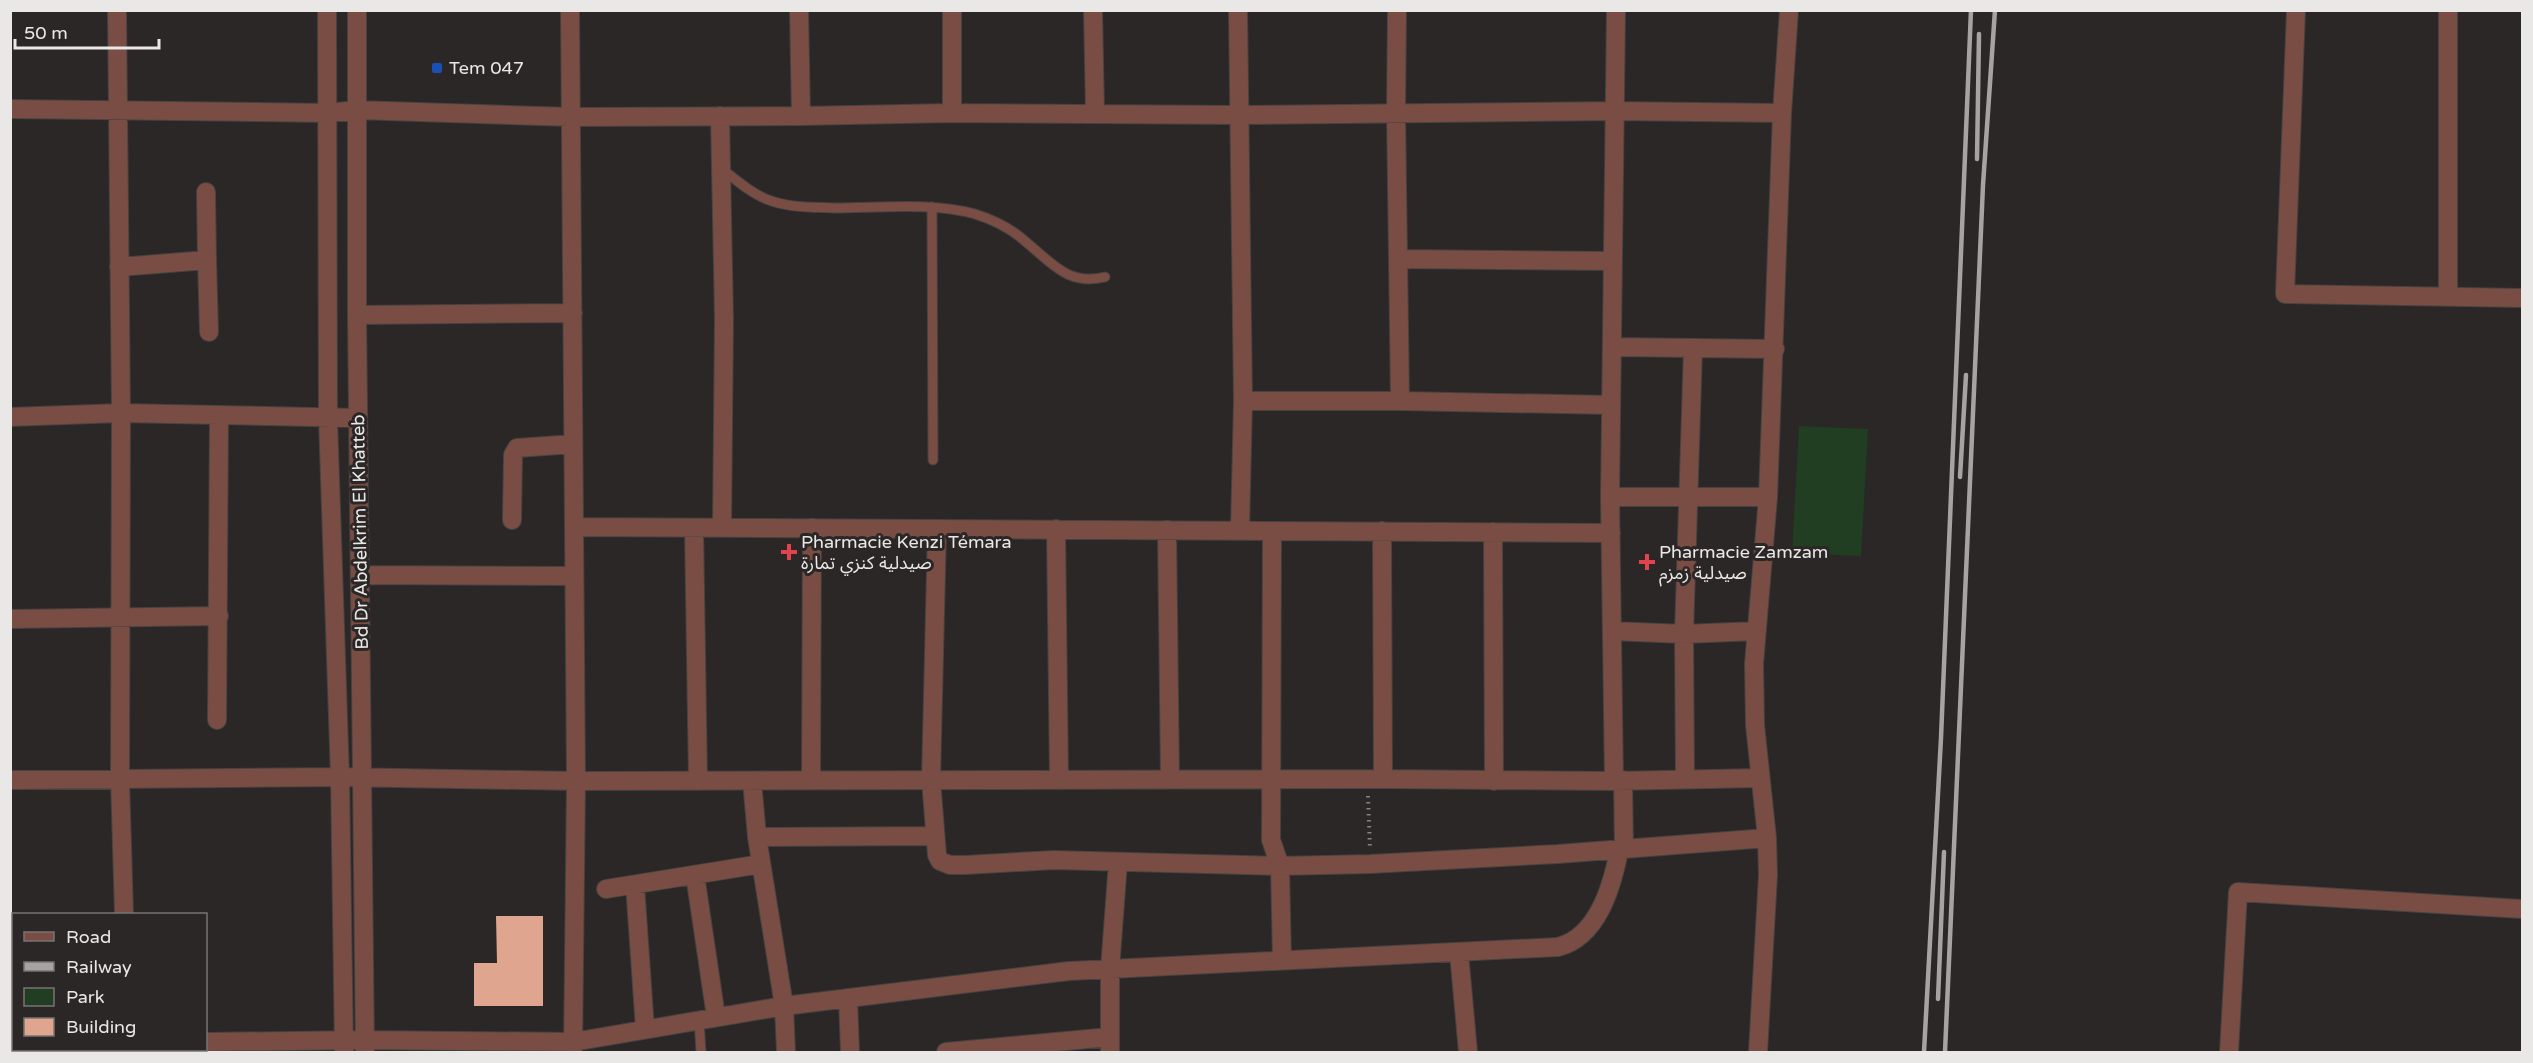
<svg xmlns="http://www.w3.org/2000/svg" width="2533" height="1063" viewBox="0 0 2533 1063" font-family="'Varela Round','Noto Sans Arabic',sans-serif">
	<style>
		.green { fill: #213e23 }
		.building { fill: #e0a58e }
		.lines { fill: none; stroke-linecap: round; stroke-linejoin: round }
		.lane-casing { stroke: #454241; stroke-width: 11 }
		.street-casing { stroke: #454241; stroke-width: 20 }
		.path { stroke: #868382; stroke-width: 4; stroke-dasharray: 1.5 4.5; stroke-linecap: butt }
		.lane { stroke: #794d43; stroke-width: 9 }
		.street { stroke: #794d43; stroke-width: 18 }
		.rail { stroke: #a6a3a3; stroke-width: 4.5 }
		.transit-dot { fill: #1a4fb4; stroke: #2a2726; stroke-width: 2 }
		.health-dot { fill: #e0444e; stroke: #2a2726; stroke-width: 2 }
		.labels { text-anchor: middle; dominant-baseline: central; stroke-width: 6; stroke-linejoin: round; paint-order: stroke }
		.poi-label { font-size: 18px; fill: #eae7e7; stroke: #2a2726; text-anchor: start }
		.street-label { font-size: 18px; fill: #eae7e7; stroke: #2a2726 }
	</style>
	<rect width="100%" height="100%" fill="#2a2726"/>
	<path class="green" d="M1799,426l69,3 -7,127 -69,-3z"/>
	<path class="building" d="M496,916h47v90h-69v-43h23z"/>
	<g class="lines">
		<defs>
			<path id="lane" d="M721,168c14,11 28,24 45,31 22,9 45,8 68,9 46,0 96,-6 141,6 19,6 36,14 51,28 26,21 42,44 79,35
				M932,207l1,253
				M699,1020l2,32"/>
			<path id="street" d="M117,10l4,403 -1,366 4,135
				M327,10l1,409 12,358 4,275
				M357,10v305l8,737
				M570,10l6,771 -3,271
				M799,10l2,106
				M952,10v103
				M1093,10l2,102
				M1238,10l5,391 -3,129
				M1397,10l-1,102 4,289
				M2296,10l-11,284 237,4
				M10,109l318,4 29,-3 215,7 229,-1 151,-3 287,2 376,-4 167,2
				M720,116l4,203 -2,209
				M206,192l1,68
				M1399,259l214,2
				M119,267l88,-7 2,72
				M2448,295v-285
				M357,315l216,-2
				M1614,347l161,2
				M1243,401h157l211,4
				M10,417l111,-4 237,5
				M1610,497h158
				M512,520l1,-65 4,-7 56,-4
				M574,527l1037,6
				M694,528l4,253
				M937,529l-6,251 6,75 3,6 10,4h15l89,-5 226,6 2,95
				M1056,529l3,251
				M1167,530l3,250
				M1272,531l-1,309 9,26 90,-2 188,-10 209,-16
				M1382,531l1,248
				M1493,532l1,249
				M361,575l213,1
				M10,619l209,-3
				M1612,631l72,3 73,-3
				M217,720l2,-304
				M1685,778l-1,-144 9,-286
				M10,780l330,-3 236,4 807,-2 231,2 145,-3
				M811,780l1,-252
				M1623,780l1,70
				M752,781l5,56 27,169 285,-35 489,-24c40,-10 54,-61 61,-96
				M1614,781l-4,-284 6,-487
				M757,837l178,-1
				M695,875l21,142
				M635,885l10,144
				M606,889l155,-25
				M1459,953l9,99
				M848,998l2,54
				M10,1042h4
				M206,1042l159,-2 208,2 211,-36 2,46
				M128,1050v2
				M946,1052l164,-15
				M1110,1052v-83l8,-107
				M1758,1052l10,-177 -1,-37 -12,-113 -1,-61 14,-167 14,-384 7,-103
				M2229,1052l9,-160 284,17"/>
		</defs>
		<use href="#lane" class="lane-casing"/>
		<use href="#street" class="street-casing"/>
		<path class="path" d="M1368,796l2,53"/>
		<use href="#lane" class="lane"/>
		<use href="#street" class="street"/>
		<path class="rail" d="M1977,159l2,-125
			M1960,477l6,-102
			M1938,999l6,-147
			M1924,1052l17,-314 30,-728
			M1945,1052l38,-867 12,-175"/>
	</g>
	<rect class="transit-dot" x="431" y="62" width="12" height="12" rx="3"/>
	<g class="health-dot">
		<path d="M786 543h6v6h6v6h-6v6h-6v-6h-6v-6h6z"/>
		<path d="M1644 553h6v6h6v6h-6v6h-6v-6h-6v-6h6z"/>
	</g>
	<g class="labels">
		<g class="poi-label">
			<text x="449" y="68">Tem 047</text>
			<text x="801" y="542">Pharmacie Kenzi Témara<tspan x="801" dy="21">صيدلية كنزي تمارة</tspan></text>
			<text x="1659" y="552">Pharmacie Zamzam<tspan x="1659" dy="21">صيدلية زمزم</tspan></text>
		</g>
		<g class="street-label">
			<text transform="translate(360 532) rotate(-91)">Bd Dr Abdelkrim El Khatteb</text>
		</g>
	</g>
	<rect width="2533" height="1063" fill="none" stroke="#eae7e7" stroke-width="24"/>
	<rect x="12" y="913" width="195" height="138" fill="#2a2726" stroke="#777473" stroke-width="1.5"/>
	<rect x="24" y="932" width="30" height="9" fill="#794d43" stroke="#777473" stroke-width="1.5"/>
	<text x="66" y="943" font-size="18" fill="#eae7e7">Road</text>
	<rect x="24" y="962" width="30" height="9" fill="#a6a3a3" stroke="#777473" stroke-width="1.5"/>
	<text x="66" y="973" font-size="18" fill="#eae7e7">Railway</text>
	<rect x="24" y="988" width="30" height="18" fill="#213e23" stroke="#777473" stroke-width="1.5"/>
	<text x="66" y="1003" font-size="18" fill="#eae7e7">Park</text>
	<rect x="24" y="1018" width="30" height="18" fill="#e0a58e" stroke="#777473" stroke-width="1.5"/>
	<text x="66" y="1033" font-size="18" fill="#eae7e7">Building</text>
	<path d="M15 39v9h144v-9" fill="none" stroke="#eae7e7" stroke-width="3"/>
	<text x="24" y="39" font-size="18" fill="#eae7e7" stroke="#2a2726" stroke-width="4.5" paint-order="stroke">50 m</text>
</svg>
